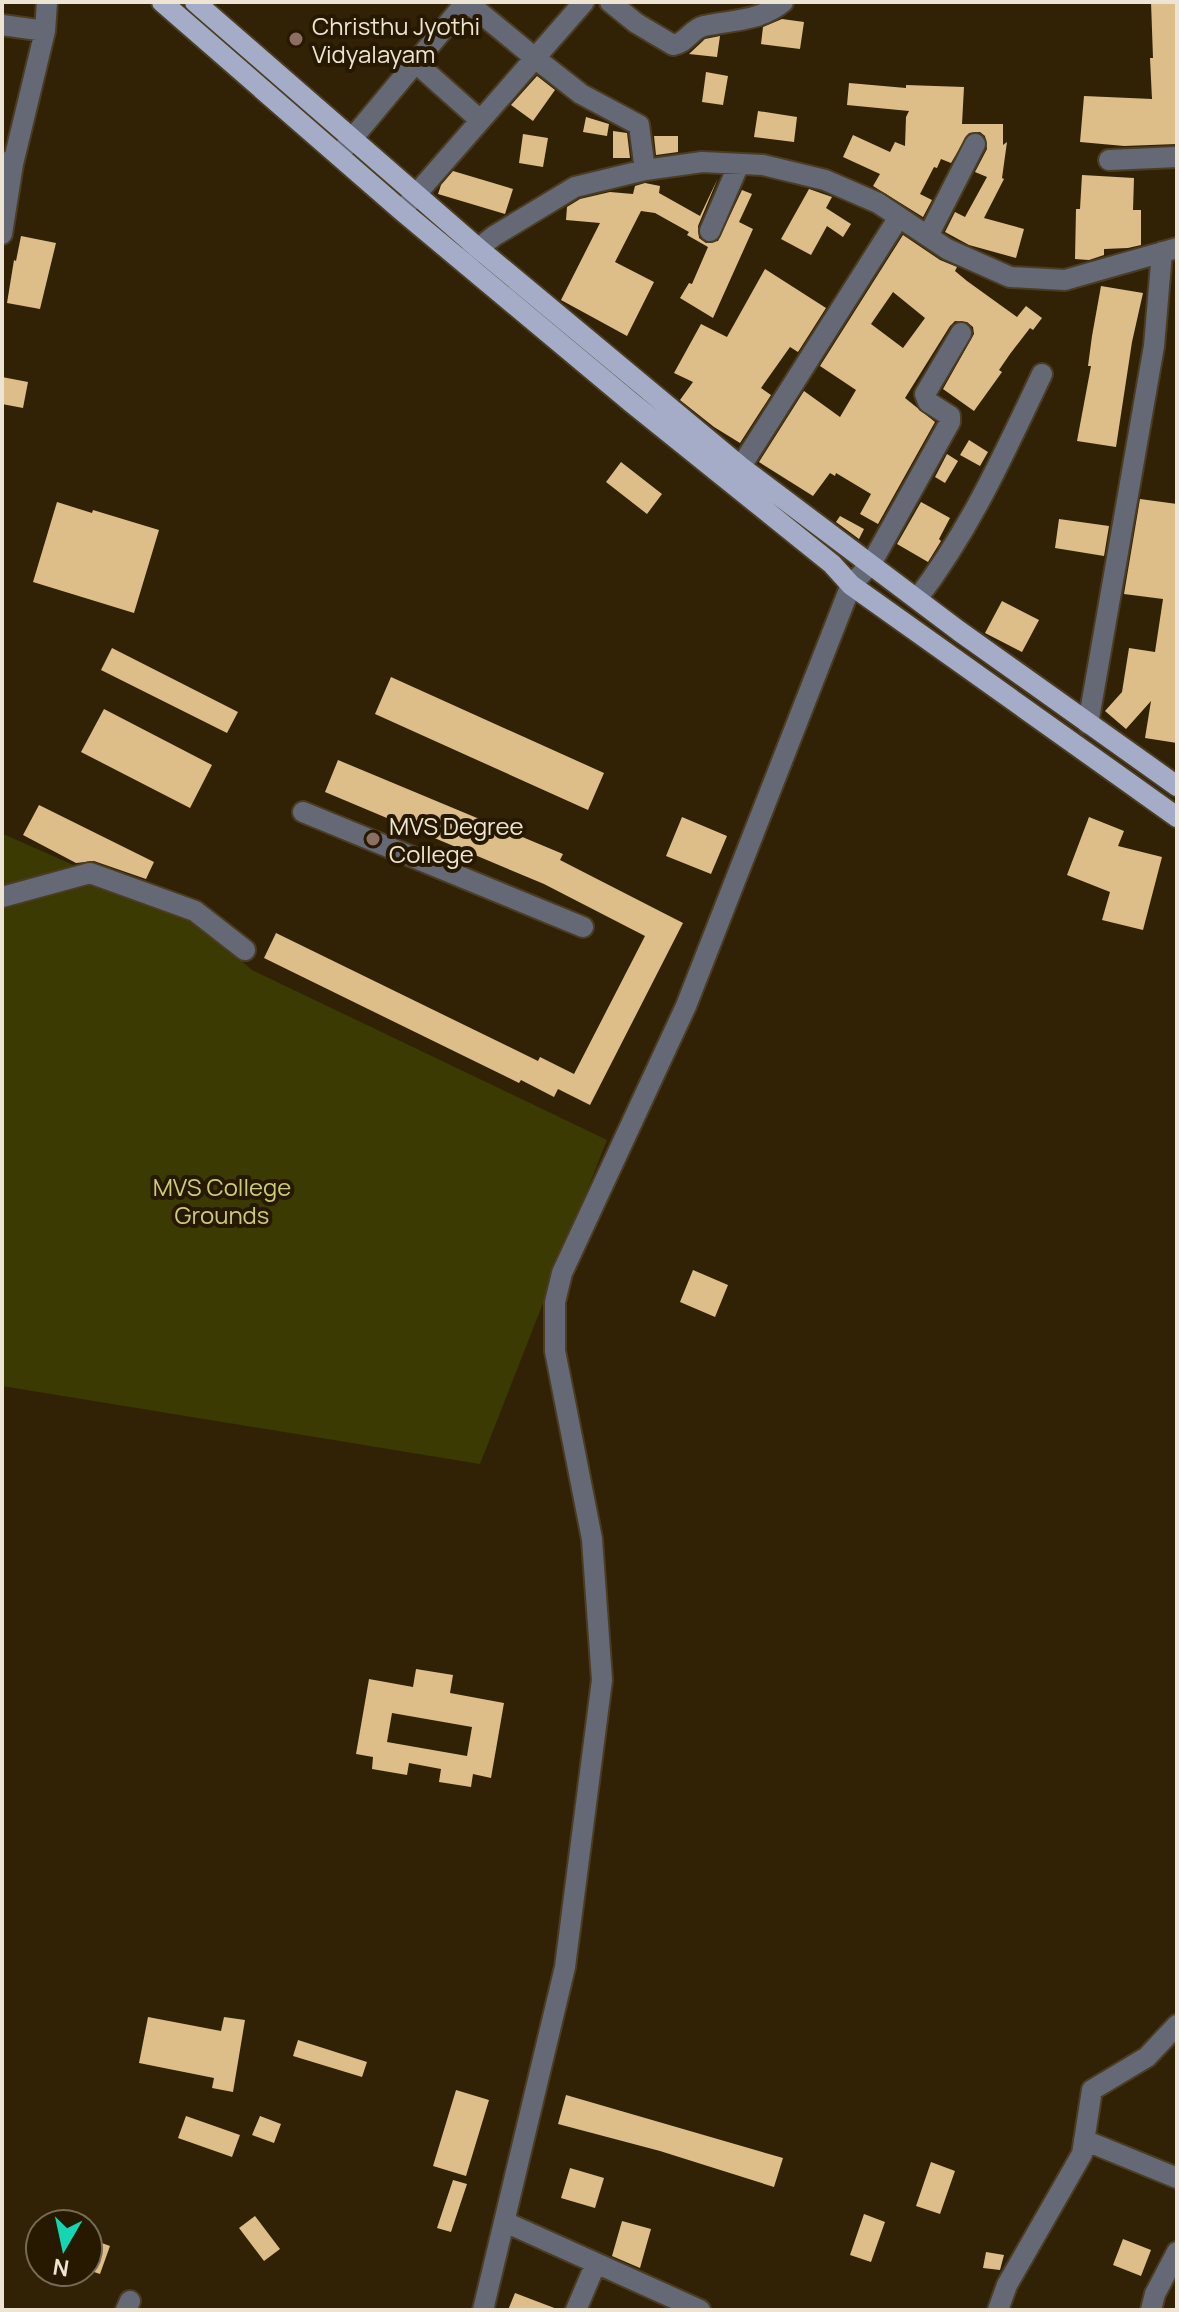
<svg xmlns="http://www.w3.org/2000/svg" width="1179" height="2312" viewBox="0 0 1179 2312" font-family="Manrope,sans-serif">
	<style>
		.green { fill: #3a3a02 }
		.building { fill: #ddbe89; fill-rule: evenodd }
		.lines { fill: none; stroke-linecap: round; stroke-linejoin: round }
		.minor-casing { stroke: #4b3d23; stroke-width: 24 }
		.major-casing { stroke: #4b3d23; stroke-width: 24 }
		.minor { stroke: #656976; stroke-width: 20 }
		.major { stroke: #a4acc8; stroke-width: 20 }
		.education-dot { fill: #8d6e63; stroke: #271900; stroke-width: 3 }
		.labels { text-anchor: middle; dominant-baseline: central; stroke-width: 8; stroke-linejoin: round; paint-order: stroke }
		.poi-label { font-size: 24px; fill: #eee4d4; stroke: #271900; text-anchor: start }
		.park-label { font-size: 24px; fill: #cacc77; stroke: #271900 }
	</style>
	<rect width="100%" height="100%" fill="#312206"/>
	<path class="green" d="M3,834l184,81 65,55 355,170 -127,324 -478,-78z"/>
	<path class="building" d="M1151,2h26v142l-53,2 -44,-4 4,-46 68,3 -2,-41h3z
		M782,19l22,3 -4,27 -39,-5 2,-17z
		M720,36l-3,21 -28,-3 16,-15z
		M706,72l22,4 -5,29 -21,-3z
		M537,76l18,14 -22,31 -22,-16z
		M849,83l57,5v-3l58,2 -2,37h41v21l4,-3 -5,36 2,1 -20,39 40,11 -8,29 -47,-13 -24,-13 10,-20 10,5 22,-40 -12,-5 12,-23 -2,-13 -5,-4 -11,1 -18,30 -10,-4 -4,9 -3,-1 -14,27 12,6 -9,17 -50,-31 7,-12 -37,-17 10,-22 37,17 5,-10 10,4 1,-29 3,-6 -62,-6z
		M758,111l39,6 -3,25 -40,-5z
		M586,117l23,7 -2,12 -24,-4z
		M613,131l14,2 3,25h-17z
		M523,134l25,4 -5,29 -24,-4z
		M654,136h24v16l-22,3z
		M453,171l60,18 -8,25 -67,-20 3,-9z
		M1082,175l52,3 -1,32h8v35l-13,3 -24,1v6l-15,5 -14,-1 1,-50h4z
		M718,178l-20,48 1,12 7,5 12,-2 24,-51 10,4 -13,28 14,7 -40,89 -33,-20 9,-15 3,1 16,-37 -21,-12 2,-3 -34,-19 -14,-2 -26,51 39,20 -27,54 -66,-36 39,-77 -34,-3 1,-13 13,-8 30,-7 23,2 2,-8 10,-3 15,3 -1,7 41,23z
		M809,189l23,8 -6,11 25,16 -8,13 -16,-11 -16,29 -30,-16z
		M903,235l37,25 17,7 -2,4 12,10 50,36 9,-11 16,12 -9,12 -3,-2 -20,26 -11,16 3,2 -28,39 -31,-22 31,-55 -1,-7 -6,-5 -12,-1 -5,5 -45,72 30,24 -57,102 -18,-10 11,-20 -35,-21 -1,3 -5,-3 -17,23 -54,-34 45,-71 36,26 16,-27 -36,-24zM893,292l32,26 -22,30 -32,-24z
		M21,236l35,7 -16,66 -33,-6 7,-43 2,1z
		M765,269l61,39 -28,44 -8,-5 -29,41 10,7 -31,48 -26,-16 -34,-27 13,-18 -19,-9 27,-49 26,13z
		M1101,286l42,7 -11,49 -16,105 -39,-6 14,-75h-3l4,-30z
		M2,377l26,5 -5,26 -21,-4z
		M969,440l19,12 -8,14 -20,-11z
		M947,454l11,7 -13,22 -10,-6z
		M621,462l41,32 -15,20 -41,-32z
		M1140,499l37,5v239l-32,-5 6,-37 -25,28 -21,-18 17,-19 7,-44 26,4 8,-53 -39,-5z
		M57,502l35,11 1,-3 66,20 -25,83 -101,-31z
		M921,502l29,16 -11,21 2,2 -13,21 -31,-18z
		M840,516l24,13 -5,10 -23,-17z
		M1059,519l50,7 -5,30 -49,-8z
		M1002,601l37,19 -17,32 -37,-19z
		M112,648l126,64 -11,21 -126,-63z
		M391,677l213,96 -16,37 -213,-96z
		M104,709l108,56 -22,43 -109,-56z
		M338,760l225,94 -3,6 123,63 -93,182 -32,-16 -4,8 -33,-17 -2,3 -255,-125 12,-25 262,128 2,-4 34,17 71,-138 -101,-52 -219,-92z
		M39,805l115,57 -8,17 -52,-18 -18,2 -53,-28z
		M682,817l45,19 -16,38 -45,-18z
		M1089,817l35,14 -6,15 44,11 -19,73 -41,-10 8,-28 -43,-17z
		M693,1270l35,15 -13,32 -35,-15z
		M416,1669l37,6 -3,18 54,10 -13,75 -18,-4 -2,13 -32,-5 2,-13 -32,-6 -2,12 -35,-6 1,-12 -17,-3 13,-75 44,8zM392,1713l80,14 -5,29 -80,-14z
		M148,2017l73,14 3,-14 21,3 -12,72 -21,-4 2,-10 -75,-15z
		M298,2040l69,22 -5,15 -69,-21z
		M456,2090l33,10 -23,76 -33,-10z
		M566,2095l217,63 -9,29 -114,-36 -102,-27z
		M186,2116l54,19 -8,22 -54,-19z
		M260,2116l21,8 -7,19 -22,-8z
		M931,2162l24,9 -15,43 -24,-8z
		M570,2168l34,10 -9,30 -34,-10z
		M453,2180l14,4 -16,48 -14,-4z
		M864,2214l21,8 -14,40 -21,-7z
		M255,2216l25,33 -16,12 -25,-33z
		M622,2221l29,8 -11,39 -28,-12z
		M88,2238l22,8 -10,28 -12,-4z
		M1123,2239l28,11 -10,26 -28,-11z
		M986,2252l18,3 -4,15 -17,-2z
		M515,2293l42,16v1h-49z"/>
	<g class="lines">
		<defs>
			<path id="minor" d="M584,2l-49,56 46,36 58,31 6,45
				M610,2l26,21 37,22c14,-2 18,-16 31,-19 28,-6 57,-5 79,-24
				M2,25l43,6 -32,133
				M45,31l2,-29
				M415,62l65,58
				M341,152l125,-150
				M1109,160l68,-3
				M2,162l11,2 -11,70
				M405,207l130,-149 -68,-56
				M710,231l29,-67
				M928,236l47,-92
				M465,259l29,-23 81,-49 70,-17 57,-8 61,3 62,15 53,23 69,46 63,28 55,3 112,-32
				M733,479l166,-262
				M917,599c53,-69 88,-147 125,-225
				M1088,724l66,-378 8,-94
				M303,812l280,115
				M2,897l88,-24 105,38 50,39
				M1084,2140l93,38
				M505,2222l195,88
				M126,2310l4,-9
				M483,2310l82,-343 37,-287 -10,-141 -37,-188v-49l7,-29 124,-267 165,-421 20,-21 79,-142v-6l-22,-14 -3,-8 36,-61
				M576,2310l20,-47
				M998,2310l9,-25 75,-131 10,-64 55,-33 30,-32
				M1151,2310l4,-16 22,-42"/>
			<path id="major" d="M162,2l240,209 230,192 200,161 19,21 326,232
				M195,2l284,247 262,218 218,164 218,155"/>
		</defs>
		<use href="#minor" class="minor-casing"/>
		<use href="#major" class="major-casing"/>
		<use href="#minor" class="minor"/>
		<use href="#major" class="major"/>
	</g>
	<g class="education-dot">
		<circle cx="296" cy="39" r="8"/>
		<circle cx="373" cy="839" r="8"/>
	</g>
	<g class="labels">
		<g class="poi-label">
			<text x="312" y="25">Christhu Jyothi<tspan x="312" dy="28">Vidyalayam</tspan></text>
			<text x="389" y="825">MVS Degree<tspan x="389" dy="28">College</tspan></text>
		</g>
		<g class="park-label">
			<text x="222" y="1186">MVS College<tspan x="222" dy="28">Grounds</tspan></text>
		</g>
	</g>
	<rect width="1179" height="2312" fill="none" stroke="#eee4d4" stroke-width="8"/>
	<g transform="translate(64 2248) rotate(189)"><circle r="38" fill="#271900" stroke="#776a55" stroke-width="2"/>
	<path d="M0-6L14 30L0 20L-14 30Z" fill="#15d5b3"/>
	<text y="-12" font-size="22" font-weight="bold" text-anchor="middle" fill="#eee4d4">N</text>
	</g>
</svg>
